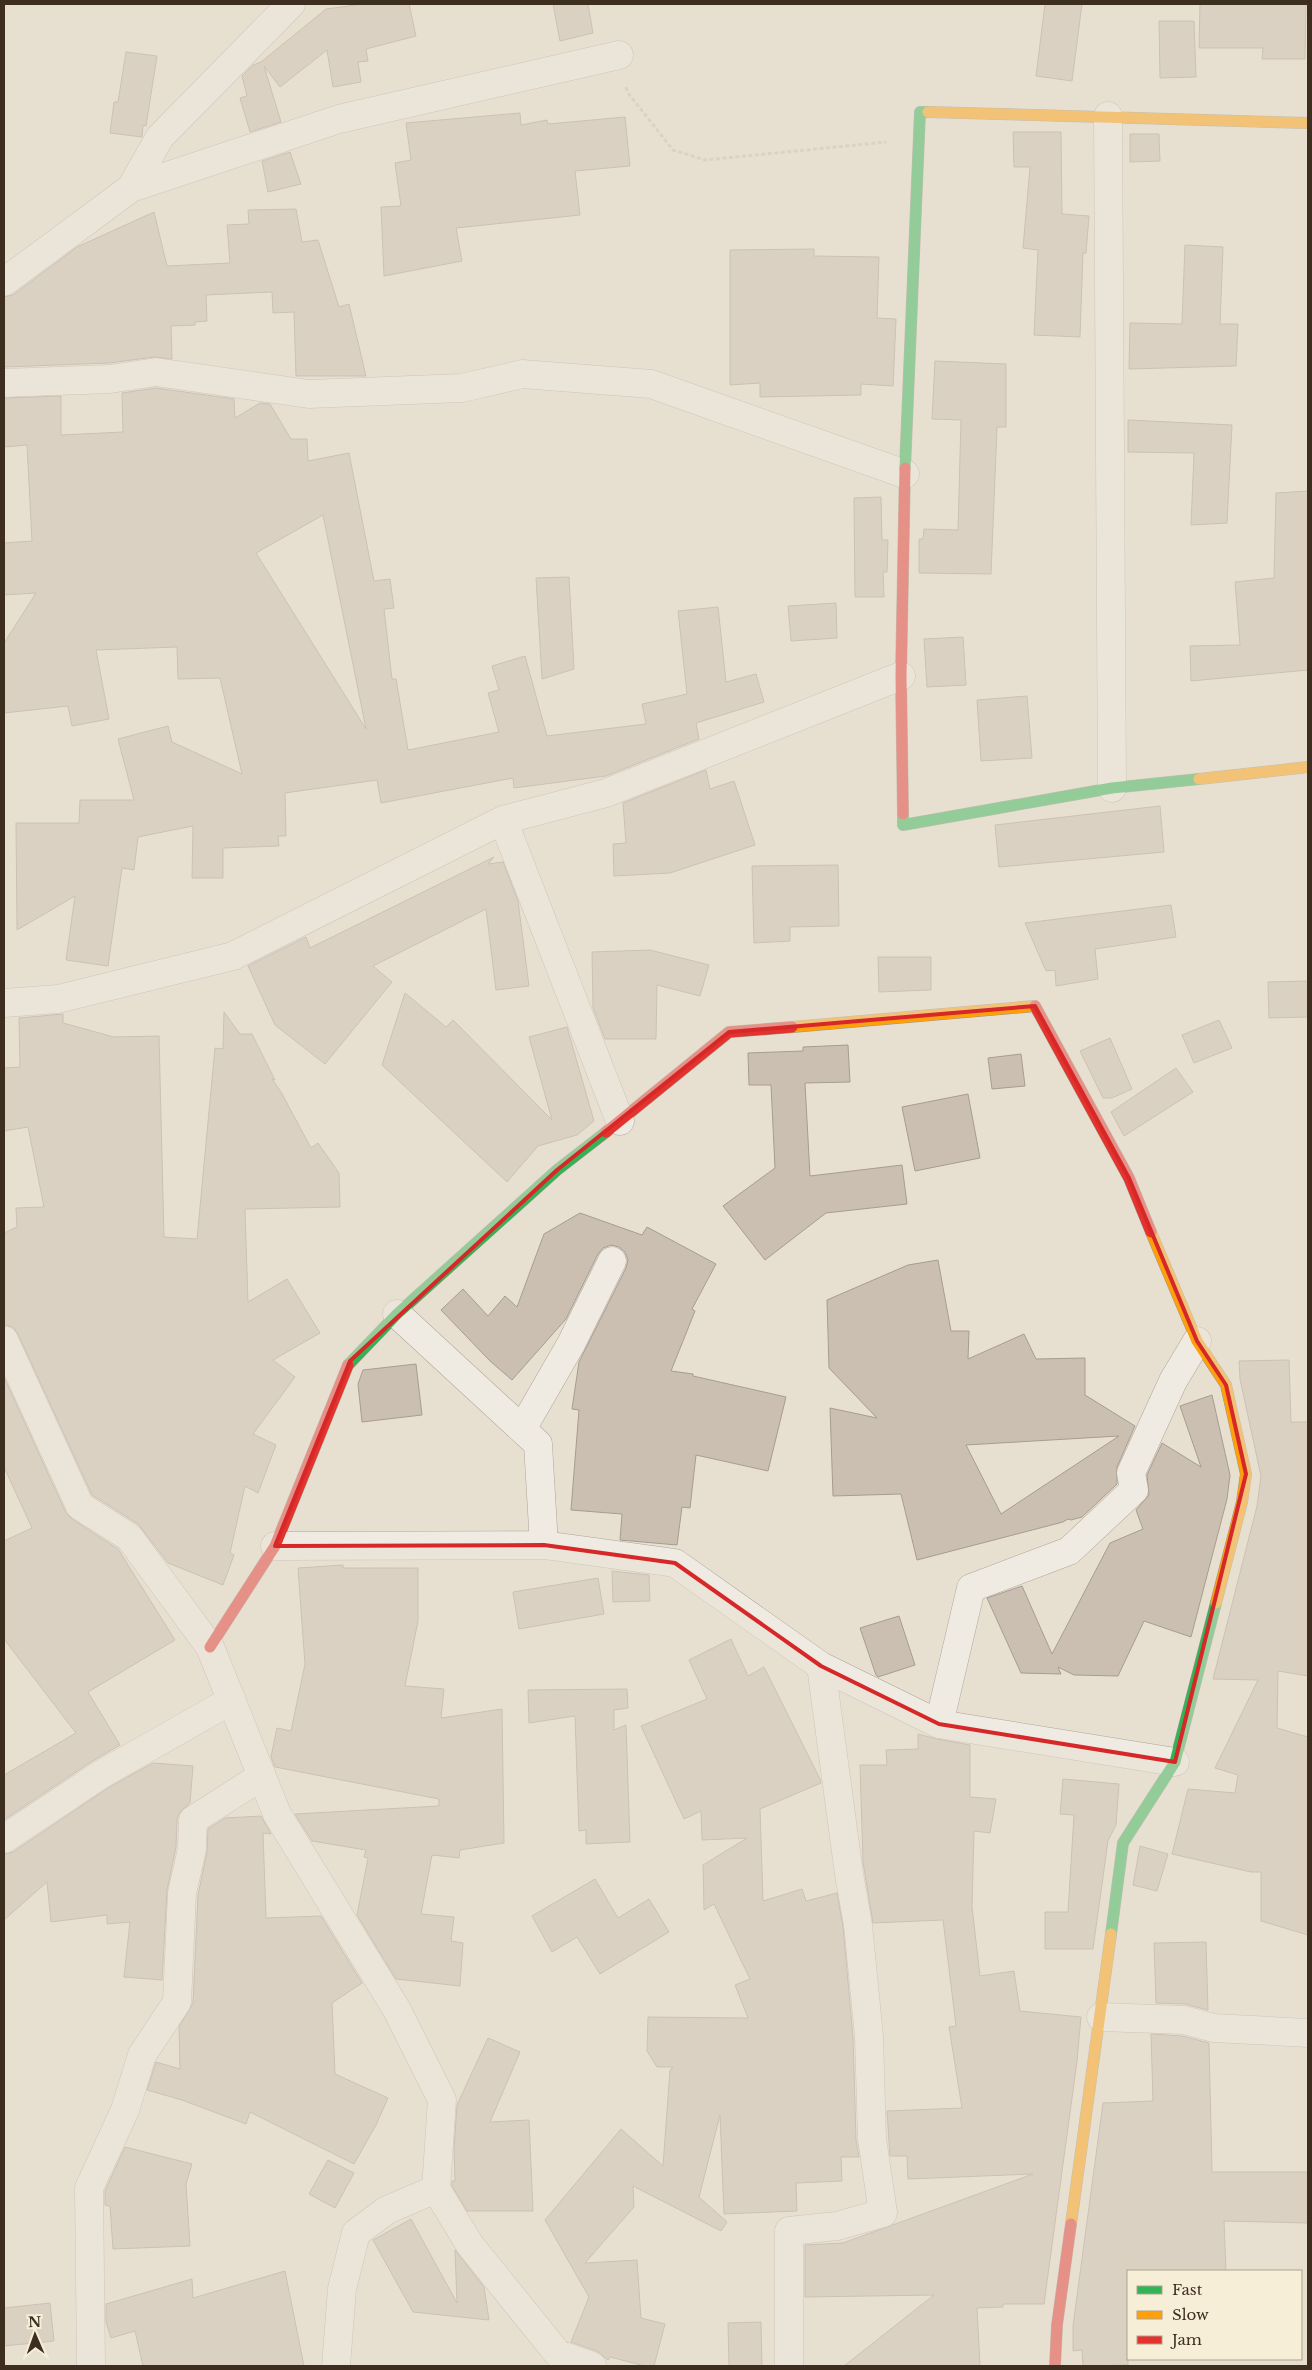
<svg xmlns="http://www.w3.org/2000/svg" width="1312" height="2370" viewBox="0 0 1312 2370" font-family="'Libre Baskerville',serif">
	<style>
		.building { fill: #cbbfb2; stroke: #a89c90; fill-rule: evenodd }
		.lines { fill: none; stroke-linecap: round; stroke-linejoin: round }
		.street-casing { stroke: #ada599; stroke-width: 29 }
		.fast-casing { stroke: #9c958a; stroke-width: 12 }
		.slow-casing { stroke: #9c958a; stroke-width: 12 }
		.jam-casing { stroke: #9c958a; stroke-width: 12 }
		.path { stroke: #c8c2b9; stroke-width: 3; stroke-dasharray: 4 2.5; stroke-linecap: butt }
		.street { stroke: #efebe3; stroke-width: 28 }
		.fast { stroke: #30b455; stroke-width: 11 }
		.slow { stroke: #ff9f0a; stroke-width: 11 }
		.jam { stroke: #e5322d; stroke-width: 11 }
		.marked { fill: none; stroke: #d62828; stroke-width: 4; stroke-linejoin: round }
	</style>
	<rect width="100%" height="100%" fill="#e7e0d1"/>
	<path class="building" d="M363,4h46l7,32 -50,13 2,12 -10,1 3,20 -28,5 -6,-37 -47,37 -16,-21 17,56 -31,10 -10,-34 7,-2 -5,-20 11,-11 8,-3 65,-53z
		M553,4h35l5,29 -33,8z
		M1045,4h37l-10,77 -36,-5z
		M1200,4h106l-1,55h-43l1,-11h-64z
		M1159,21h35l2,56 -36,1z
		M126,52l31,4 -11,70 -3,-1 -1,12 -32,-4 4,-31h4z
		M520,113l1,12 26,-5 1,4 77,-7 5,49 -55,5 5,44 -124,13 6,33 -78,15 -3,-69 20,-1 -6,-43 16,-3 -5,-37z
		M1013,132h48l1,82 27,2 -3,37h-3l-3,84 -46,-2 4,-85 -15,-2 7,-81h-16z
		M1130,134h29l1,27 -30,1z
		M290,152l11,32 -33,8 -6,-31z
		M296,209l6,33 16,-2 21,67 10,-3 17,72h-70l-2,-64 -21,1 -1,-21 -66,3 1,26 -12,1v3l-24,1 1,33 -18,-2 -45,6 -105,4v-70l9,-2 64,-48 77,-35 13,54 63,-3 -3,-38 22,-1 -1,-14z
		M1185,245l38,2 -3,77h18l-2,42 -107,3 1,-46 52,1z
		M814,249v7l65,1 -2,61 19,1 -3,67 -32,-2v11l-101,2v-14l-30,2v-135z
		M935,361l71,3v63h-9l-6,147 -72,-1v-34h4l1,-10 34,1 3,-110 -29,-1z
		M156,388l78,11 1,19 25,-15 10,1 21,35h16l1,22 41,-8 25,128 16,-2 4,29 -10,1 8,70h4l12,71 91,-18 -11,-39 11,-3 -7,-24 33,-10 22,80 99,-12 -4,-20 45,-10 -9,-83 40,-4 8,75 30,-8 8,28 -68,21 3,16 -93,37 -92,12 -1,-10 -132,25 -4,-23 -92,13 1,43h-8l1,10 -56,2v30h-31l1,-52 -55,11 -4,33 -12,-2 -14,98 -42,-6 9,-64 -58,34 -1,-107h63l1,-23h54l-16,-61 50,-13 4,16 70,32 -22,-96 -42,1 -1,-32 -81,3 13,69 -37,7 -4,-20 -64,7v-70l32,-50 -32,2v-52l28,-2 -5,-96 -23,2v-49l57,-2v39l62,-3 -1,-39zM323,515l43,214 -110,-176z
		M1128,420l104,5 -5,98 -36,2 3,-72 -66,-1z
		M1308,491v179l-117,11 -1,-35 50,-1 -5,-63 39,-4 2,-85z
		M881,497l1,43h6l-1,32h-4l1,25h-29l-1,-99z
		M569,577l5,92 -32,10 -6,-101z
		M836,603l1,35 -46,3 -3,-35z
		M963,637l3,48 -39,2 -3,-48z
		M1027,696l5,62 -51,3 -4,-61z
		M706,770l4,19 24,-8 21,64 -85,28 -56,3 -1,-32 13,-1 -3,-40z
		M1160,806l4,46 -165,15 -4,-42z
		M494,857l-6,7 15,-2 15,39 11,85 -33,4 -10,-81 -113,57 19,16 -67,82 -50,-39 -27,-59 58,-29 4,11z
		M838,865l1,61 -49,1v14l-36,2 -2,-77z
		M1171,905l5,32 -81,12 3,30 -42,7 -1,-16 -9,1 -21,-48z
		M650,950l59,15 -9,31 -43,-11 -1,54h-51l-12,-31 -1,-56z
		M878,957h53v33l-52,2z
		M1308,981v36l-39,1 -1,-36z
		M405,993l41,34 7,-7 99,100 -23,-83 38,-10 27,94 -17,14 -39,11 -31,36 -125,-117z
		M224,1012l16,22h12l23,46 -3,-1 9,13 30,56 7,-5 21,30 1,34 -94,2 -1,2 3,91 39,-23 33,54 -47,27 22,17 -42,57 23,11 -18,48 -13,-7 -15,67 4,2 -11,30 -55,-22 -30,-39 -46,-29 -74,-161 -5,-7 -9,-2v-92l13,-6 -1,-19 28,-1 -16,-80 -24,4v-63l16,-1 -1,-49 44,-4v9l51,14 45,-1 5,201 33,2 18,-191 8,1z
		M1219,1020l13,28 -38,15 -12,-28z
		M1110,1038l22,51 -20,9h-9l-23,-47z
		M848,1045l2,37 -45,1 5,93 92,-11 5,39 -81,9 -61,47 -42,-54 52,-38 -4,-83h-22l-1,-32 55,-2v-4z
		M1021,1054l4,32 -33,3 -4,-31z
		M1176,1068l17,24 -69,44 -13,-24z
		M968,1094l12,64 -65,13 -13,-64z
		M580,1213l62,22 5,-8 69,37 -24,45 3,2 -24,60 22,3v2l93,21 -18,74 -72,-16 -6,53 -8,-1 -5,38 -57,-5 2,-26 -51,-4 8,-100 -7,-1 7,-47 47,-94 2,-8 -3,-8 -6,-5 -8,-2 -8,3 -5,6 -32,65 -54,61 -22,-19 -49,-51 22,-21 25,27 17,-20 12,11 27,-73z
		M938,1260l13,71h18l-1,28 56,-25 12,25 49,-1v37l50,31 -18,41v17l-35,33 -11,3 -3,-1 -5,3 -146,38 -16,-66 -68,2 -3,-88 47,10 -48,-50 -2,-68 81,-35zM1119,1436l-118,78 -35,-69z
		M1289,1360l2,62h17v254l-30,-5 -1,57 31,9v198l-47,-14v-49h-10l-79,-18 16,-65 47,4 3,-18 -23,-7 43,-88 -45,-1 44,-173 4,-30 -21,-97 -1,-18z
		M416,1364l6,51 -60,7 -4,-38 5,-14z
		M4,1377l62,136 6,6 46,30 57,91 -87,52 32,53 -29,17 -87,58v-45l72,-42 -72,-94v-98l28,-13 -28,-61z
		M1212,1395l18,80 -3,24 -36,138 -47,-16 -26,55 -44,-1 -16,-8 3,7 -40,-1 -34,-75 35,-12 30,68 58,-111 33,-14 -7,-19 13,-15 -2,-20 15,-32 39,24 -21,-61z
		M343,1565v3h75v53l-13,65 39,3 -3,29 61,-9 2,134 -44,7 -1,8 -27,-3 -11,59 33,3 -3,24 12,2 -3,43 -64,-7 -39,-64 11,-57 -4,-1 2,-7 -54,-9 -17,-27 144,-8v-7l-164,-32 -4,-10 6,-29 14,3 14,-67 -7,-96z
		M612,1571l37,4 1,26 -37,1z
		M598,1578l6,36 -85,15 -6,-37z
		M899,1616l16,49 -37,12 -2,-2 -16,-47z
		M731,1639l17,37 16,-9 56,112 1,4 -61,26 3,92 39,-12 4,12 31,-8 6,34 10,110 3,103 3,17h-18l1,24 -46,2 1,28 -73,3 -4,-99 -21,82 28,25 -6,9 -88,-45 1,21 -49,56 52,-3 4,58 24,6 -11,42h-9l-35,-9 -2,3 -11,-9 -26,-9 18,-45 -44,-77 76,-91 42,37 7,-96 3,-3h-16l-10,-16 1,-34 100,1 -13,-33 15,-6 -36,-75 -10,6 -1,-45 44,-27 -45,2 -1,-29 -17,8 -43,-93 66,-27 -18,-39z
		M627,1689l1,19 -14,2v20l12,-5 4,117 -44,2v-14l-7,1 -4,-115 -46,7 -1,-33z
		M918,1734l19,5 33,6v52l26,2 -6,34 -16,-2 -2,76 8,69 34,-5 6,40 61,6 -4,44 -33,243h-41v3l-26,1 3,58h-136l90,-71 -129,2v-52l38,-2 190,-69 -125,5 -1,-23h-17l-3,-45 75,-3 -13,-81 7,-1 -13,-106 -70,3 -10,-61 -3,-97h27l-1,-15 32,-1z
		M153,1763l40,3 -3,37 -10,9 -3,7 -1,28 -9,43 -5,90 -38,-3 6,-55 -23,2v-9l-56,7 -4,-40 -43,38v-66l9,-2 95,-64z
		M1063,1779l56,5 -3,41 -8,16 -15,108h-48v-37h23l6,-97 -14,-1z
		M261,1816l10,18 -8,-1 3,85 55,-2 41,67 -30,20 3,71 53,24 -12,27 -22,39 -104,-52 -4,12 -64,-24 -35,-10 9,-28 24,7 -1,-42 14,-24 5,-108 9,-43 1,-23 17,-11z
		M1140,1846l28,8 -11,37 -24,-6z
		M595,1879l23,39 31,-19 20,33 -69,42 -23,-37 -25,15 -20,-36z
		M1206,1942l2,68 -23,-6 -29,-1 -2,-60z
		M1151,2034l31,2 27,7 3,129h96v51l-84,-2 2,50h-98v94l-45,1 -1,-16 -9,1v-25l30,-223 50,-2z
		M488,2038l32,14 -30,70 39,-2 4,91h-66l-15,-25v-5h3l-1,-32 3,-44z
		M125,2147l67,17 -6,20 4,62 -77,3 -3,-43 -5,-1v-14z
		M328,2160l26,13 -19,35 -26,-14z
		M411,2219l46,84 -2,-53 29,37 5,33 -76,-8 -40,-72z
		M285,2271l19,95h-161l-8,-35 -24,7 -5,-16v-18l86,-25 1,19z
		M50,2303l4,38 -50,5v-38z
		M761,2322l1,44h-33l-1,-43z"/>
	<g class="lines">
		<defs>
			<path id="street" d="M1108,116l4,672
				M131,188l208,-69 280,-64
				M4,282l127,-94 29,-51 131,-133
				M4,383l106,-4 46,-7 153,22 153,-6 60,-14 129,10 254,90
				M503,820l117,301
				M4,1003l54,-4 175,-43 270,-136 103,-27 295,-117
				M397,1314l141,130 6,101
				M4,1340l76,166 49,31 81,110 67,167 120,196 45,90 -6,89 -49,21 -31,23 -14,56 -6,77
				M522,1429l49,-85 41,-83
				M275,1546l269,-1 131,18 146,103 118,58 236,38
				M939,1724l32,-136 98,-37 65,-61 -3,-17 42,-92 24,-40
				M4,1839l96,-64 132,-75
				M1101,2017l83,3 30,8 94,5
				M436,2189l34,56 88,109 34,12
				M91,2366l-2,-178 36,-78 17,-55 35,-53 5,-109 10,-44 1,-29 69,-44
				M789,2366v-135l48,-5 46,-13 -11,-74 -3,-103 -11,-111 -9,-51 -28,-208"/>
			<path id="fast" d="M905,468l15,-356h8
				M903,814v11l209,-37 87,-9
				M348,1365l49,-51 160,-144 49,-38
				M1111,1934l12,-91 52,-81 41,-159"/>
			<path id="slow" d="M928,112l380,11
				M1199,779l109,-12
				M792,1027l243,-21
				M1151,1232l46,109 29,44 20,89 -4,28 -26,101
				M1071,2224l40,-290"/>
			<path id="jam" d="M903,814l-2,-138 4,-208
				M1035,1006l94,172 22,54
				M606,1132l123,-100 63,-5
				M210,1647l65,-101 73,-181
				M1055,2366l2,-41 14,-101"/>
		</defs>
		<use href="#street" class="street-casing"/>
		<use href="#fast" class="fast-casing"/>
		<use href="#slow" class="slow-casing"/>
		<use href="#jam" class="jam-casing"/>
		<path class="path" d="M626,87l2,6 45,57 32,10 181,-18"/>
		<use href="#street" class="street"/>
		<use href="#fast" class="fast"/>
		<use href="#slow" class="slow"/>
		<use href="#jam" class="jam"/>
	</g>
	<path d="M0 0H1312V2370H0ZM1035,1006l94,172 68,163 29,44 20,89 -71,288 -236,-38 -118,-58 -146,-103 -131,-18 -269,1 75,-185 207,-191 172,-138z" fill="#e7e0d1" fill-opacity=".55" fill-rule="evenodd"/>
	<path class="marked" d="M1035,1006l94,172 68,163 29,44 20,89 -71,288 -236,-38 -118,-58 -146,-103 -131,-18 -269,1 75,-185 207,-191 172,-138z"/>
	<rect width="1312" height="2370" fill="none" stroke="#3d2e20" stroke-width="10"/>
	<rect x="1127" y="2270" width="175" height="90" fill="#f7eed8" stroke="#ada18e"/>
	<rect x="1137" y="2286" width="25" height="8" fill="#30b455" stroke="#ada18e"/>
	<text x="1172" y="2295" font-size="15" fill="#3d2e20">Fast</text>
	<rect x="1137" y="2311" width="25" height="8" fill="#ff9f0a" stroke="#ada18e"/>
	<text x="1172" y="2320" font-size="15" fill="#3d2e20">Slow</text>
	<rect x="1137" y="2336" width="25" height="8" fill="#e5322d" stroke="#ada18e"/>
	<text x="1172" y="2345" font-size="15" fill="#3d2e20">Jam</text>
	<g transform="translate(35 2335) rotate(358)" stroke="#f7eed8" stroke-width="4" paint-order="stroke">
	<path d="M0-4L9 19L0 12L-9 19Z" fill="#3d2e20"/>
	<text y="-8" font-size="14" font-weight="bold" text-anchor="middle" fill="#3d2e20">N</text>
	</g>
</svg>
